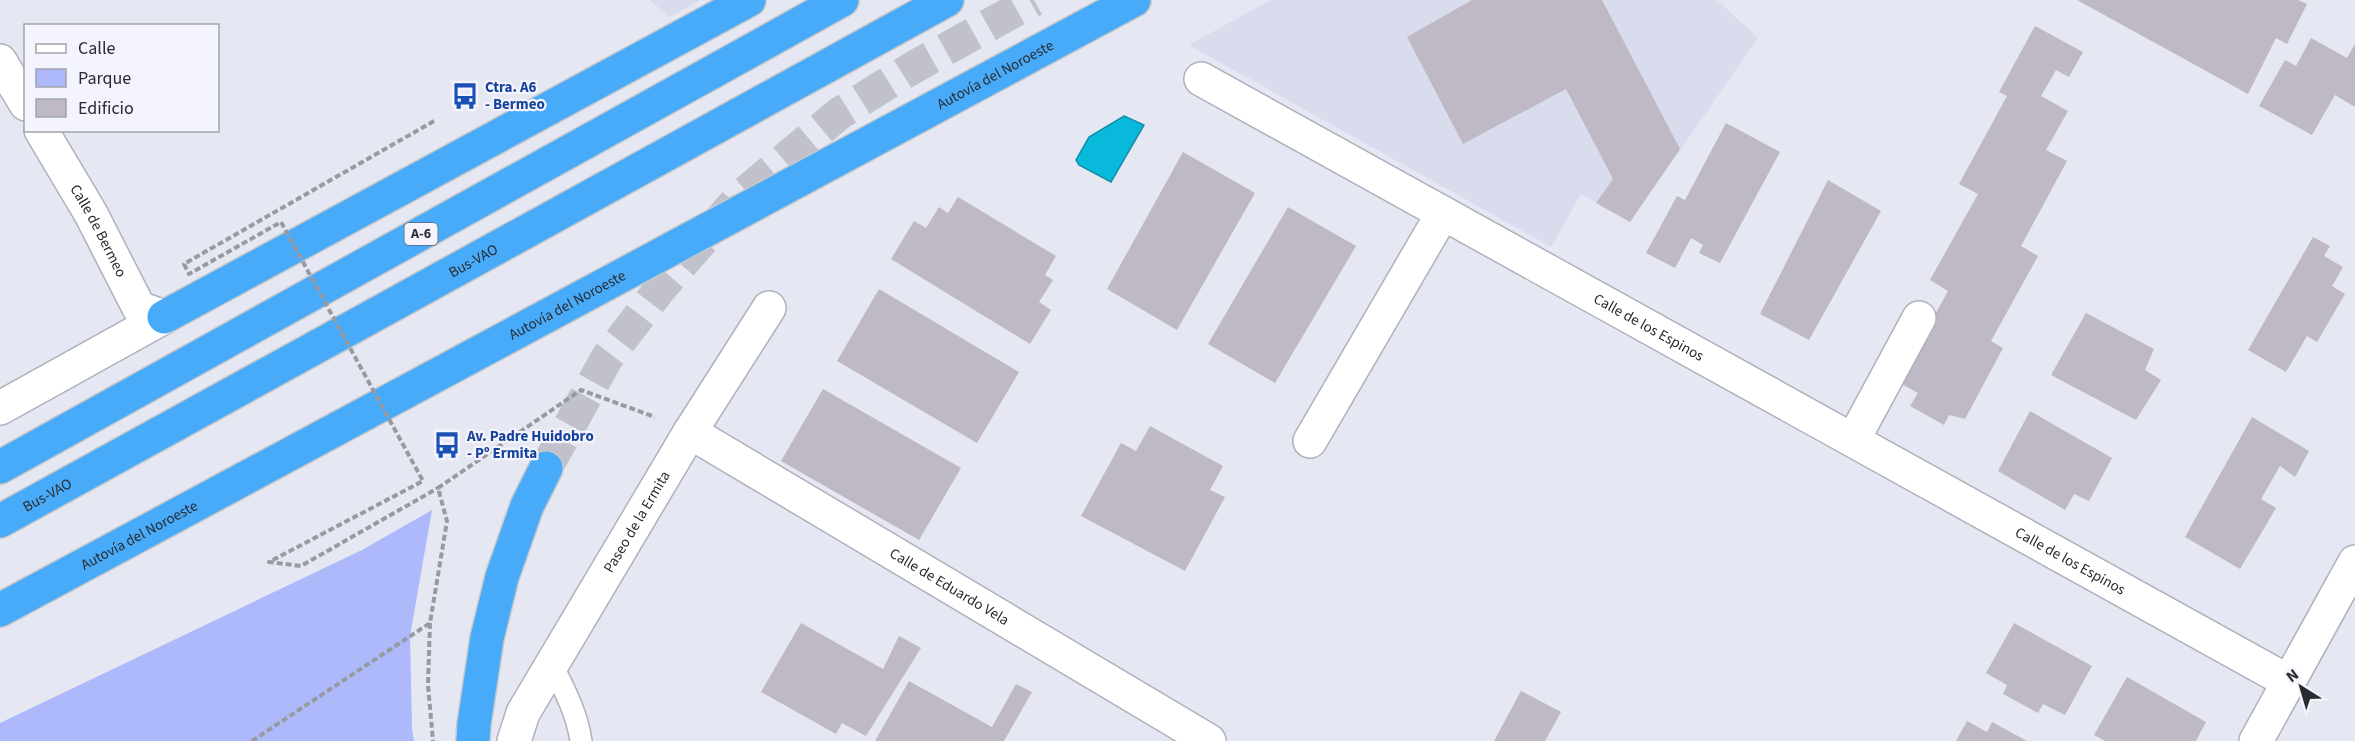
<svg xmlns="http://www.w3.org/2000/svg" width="2355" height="741" viewBox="0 0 2355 741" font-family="'Source Sans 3',sans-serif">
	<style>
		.built { fill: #d8dced }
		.green { fill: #adb9fb }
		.water { fill: #08b9dc; stroke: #128ea8; stroke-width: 1.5 }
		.building { fill: #beb9c4 }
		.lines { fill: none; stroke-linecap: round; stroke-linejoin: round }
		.motorway-tunnel { stroke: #c0c1cb; stroke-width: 33; stroke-dasharray: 33 16; stroke-linecap: butt }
		.service-casing { stroke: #afb1bc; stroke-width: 24 }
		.minor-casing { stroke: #afb1bc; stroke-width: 36 }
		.tertiary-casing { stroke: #afb1bc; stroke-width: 36 }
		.motorway-casing { stroke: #c8c8c9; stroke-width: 36 }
		.path { stroke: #989aa2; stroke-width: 4; stroke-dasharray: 6 3; stroke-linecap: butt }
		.service { stroke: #fff; stroke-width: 21 }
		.minor { stroke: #fff; stroke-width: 33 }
		.tertiary { stroke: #fff; stroke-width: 33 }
		.motorway { stroke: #47abfa; stroke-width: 33 }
		.path-bridge { stroke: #989aa2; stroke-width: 4; stroke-dasharray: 6 3; stroke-linecap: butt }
		.labels { text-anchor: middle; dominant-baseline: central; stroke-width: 4.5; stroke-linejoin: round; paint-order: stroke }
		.shield { fill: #f3f4fd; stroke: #66676d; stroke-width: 1.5 }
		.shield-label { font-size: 14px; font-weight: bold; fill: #2a2b2f }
		.street-label { font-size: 15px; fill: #2a2b2f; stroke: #f3f4fd }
		.transit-label { font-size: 15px; font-weight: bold; fill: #164399; stroke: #f3f4fd; text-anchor: start }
	</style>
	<rect width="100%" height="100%" fill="#e5e7f2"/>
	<path class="built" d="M650,0h51l-32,17z
		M1271,0h446l41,38 -128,184 -49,-28 -30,53 -362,-202z"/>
	<path class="green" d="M432,510l-22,126 2,93 2,12h-414v-18l362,-173z"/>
	<path class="water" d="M1124,116l20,9 -33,57 -32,-17 -3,-5 13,-23z"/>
	<path class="building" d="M1472,0h130l78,149 -50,73 -34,-19 17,-24 -47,-90 -103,55 -56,-107z
		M2077,0h221l9,4 -20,40 -11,-6 -28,56z
		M2035,26l48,26 -14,25 -13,-7 -15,26 27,15 -22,39 21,11 -46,85 17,10 -47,85 12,7 -38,71 -16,-4 -5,10 -34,-19 8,-13 -20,-11 50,-91 -18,-11 48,-86 -19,-10 48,-88 -8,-4z
		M2311,38l36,20 8,-14v63l-20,-12 -23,40 -53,-29 26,-46 11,6z
		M1726,123l54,29 -60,111 -21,-10 4,-8 -12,-7 -16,30 -29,-15 31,-57 8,4z
		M1183,152l72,41 -78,137 -70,-41z
		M1828,180l53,31 -72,129 -49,-26z
		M958,197l98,59 -11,19 8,5 -14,22 12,8 -21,34 -139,-85 23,-38 12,7 13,-21 9,6z
		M1288,207l68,39 -81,137 -67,-39z
		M2313,237l17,9 -6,10 19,11 -11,19 13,8 -28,48 -10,-6 -21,36 -38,-22z
		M879,289l140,83 -42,71 -140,-82z
		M2086,313l68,36 -9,21 16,10 -25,40 -85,-45z
		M823,389l138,79 -42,72 -138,-79z
		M2030,411l82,47 -23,43 -15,-7 -9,16 -67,-39z
		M2252,417l57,34 -14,26 -15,-11 -19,33 15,9 -36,61 -55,-32z
		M1150,426l73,40 -13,24 15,7 -40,74 -104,-55 40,-73 15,8z
		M801,623l82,46 16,-33 22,12 -55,88 -24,-13 -6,11 -75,-42z
		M2014,623l78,43 -27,49 -22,-11 -5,9 -35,-19 4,-9 -21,-12z
		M2127,677l79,45 -10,19h-91l-11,-6z
		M909,681l83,46 24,-43 16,8 -28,49h-129z
		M1521,691l40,21 -16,29h-51z
		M1967,721l20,11 5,-10 35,19h-71z"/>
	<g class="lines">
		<path class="motorway-tunnel" d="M546,468l61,-110 53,-69 81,-93 99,-83 74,-46 120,-67"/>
		<defs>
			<path id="service" d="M552,665c12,24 25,48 29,76"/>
			<g id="minor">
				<path d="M0,61l26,43"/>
				<path id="s1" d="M1201,79l1088,603"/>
				<path id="s2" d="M41,130l50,84 48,94 25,9"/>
				<path d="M0,408l164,-91"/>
				<path id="s3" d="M690,432l519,309"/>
				<path d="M1853,440l66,-122"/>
				<path d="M1310,441l133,-228"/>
				<path id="s4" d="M514,741l9,-28 167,-281 79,-124"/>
			</g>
			<path id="tertiary" d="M2256,741l99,-179"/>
			<g id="motorway">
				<path d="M164,317l585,-317"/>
				<path d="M0,467l842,-467"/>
				<path id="s5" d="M0,521l947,-521"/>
				<path id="s6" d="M0,610l1134,-610"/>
				<path d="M473,741l1,-17 13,-86 15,-61 25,-71 19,-38"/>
			</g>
		</defs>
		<use href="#service" class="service-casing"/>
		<use href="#minor" class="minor-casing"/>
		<use href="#tertiary" class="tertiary-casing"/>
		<use href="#motorway" class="motorway-casing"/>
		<path class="path" d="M430,623l-2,62 5,56
			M252,741l178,-118 17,-102 -9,-33 143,-98 74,27"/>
		<use href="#service" class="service"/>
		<use href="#minor" class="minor"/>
		<use href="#tertiary" class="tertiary"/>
		<use href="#motorway" class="motorway"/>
		<path class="path-bridge" d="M434,121l-250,143 5,10 92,-52 142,259 -154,81 32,4 137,-78"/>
	</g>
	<defs>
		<symbol id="bus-bare" viewBox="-9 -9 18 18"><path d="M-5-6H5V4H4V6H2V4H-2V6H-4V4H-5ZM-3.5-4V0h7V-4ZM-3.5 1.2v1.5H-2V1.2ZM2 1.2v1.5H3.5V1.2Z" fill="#1a4fb4" stroke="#f3f4fd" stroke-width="2.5" paint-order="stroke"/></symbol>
	</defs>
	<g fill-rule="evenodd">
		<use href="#bus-bare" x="446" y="77" width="38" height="38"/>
		<use href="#bus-bare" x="428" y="426" width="38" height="38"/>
	</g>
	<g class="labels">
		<rect class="shield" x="404.5" y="223" width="33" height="22" rx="4.5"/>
		<g class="shield-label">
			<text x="421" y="234">A-6</text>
		</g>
		<g class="street-label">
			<text stroke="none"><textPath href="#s6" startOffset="1130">Autovía del Noroeste</textPath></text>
			<text stroke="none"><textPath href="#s2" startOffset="116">Calle de Bermeo</textPath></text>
			<text stroke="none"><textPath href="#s5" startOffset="540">Bus-VAO</textPath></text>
			<text stroke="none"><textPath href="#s6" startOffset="644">Autovía del Noroeste</textPath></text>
			<text stroke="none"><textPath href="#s1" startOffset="512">Calle de los Espinos</textPath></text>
			<text stroke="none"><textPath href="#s5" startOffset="54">Bus-VAO</textPath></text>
			<text stroke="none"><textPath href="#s4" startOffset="252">Paseo de la Ermita</textPath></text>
			<text stroke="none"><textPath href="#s6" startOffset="158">Autovía del Noroeste</textPath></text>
			<text stroke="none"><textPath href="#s1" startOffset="994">Calle de los Espinos</textPath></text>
			<text stroke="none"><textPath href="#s3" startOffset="302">Calle de Eduardo Vela</textPath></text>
		</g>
		<g class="transit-label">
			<text x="485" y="87">Ctra. A6<tspan x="485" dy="17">- Bermeo</tspan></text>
			<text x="467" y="436">Av. Padre Huidobro<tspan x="467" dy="17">- Pº Ermita</tspan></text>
		</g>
	</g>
	<rect x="24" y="24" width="195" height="108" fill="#f3f4fd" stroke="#a3a4ab" stroke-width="1.5"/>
	<rect x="36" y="44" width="30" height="9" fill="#ffffff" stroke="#a3a4ab" stroke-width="1.5"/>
	<text x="78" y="54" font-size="18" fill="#2a2b2f">Calle</text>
	<rect x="36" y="69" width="30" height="18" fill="#adb9fb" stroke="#a3a4ab" stroke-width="1.5"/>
	<text x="78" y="84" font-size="18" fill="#2a2b2f">Parque</text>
	<rect x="36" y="99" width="30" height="18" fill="#beb9c4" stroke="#a3a4ab" stroke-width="1.5"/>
	<text x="78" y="114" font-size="18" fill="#2a2b2f">Edificio</text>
	<g transform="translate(2301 687) rotate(323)" stroke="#f3f4fd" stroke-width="4.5" paint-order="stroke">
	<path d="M0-4.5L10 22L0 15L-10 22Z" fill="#2a2b2f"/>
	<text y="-9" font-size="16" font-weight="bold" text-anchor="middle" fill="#2a2b2f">N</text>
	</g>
</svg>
